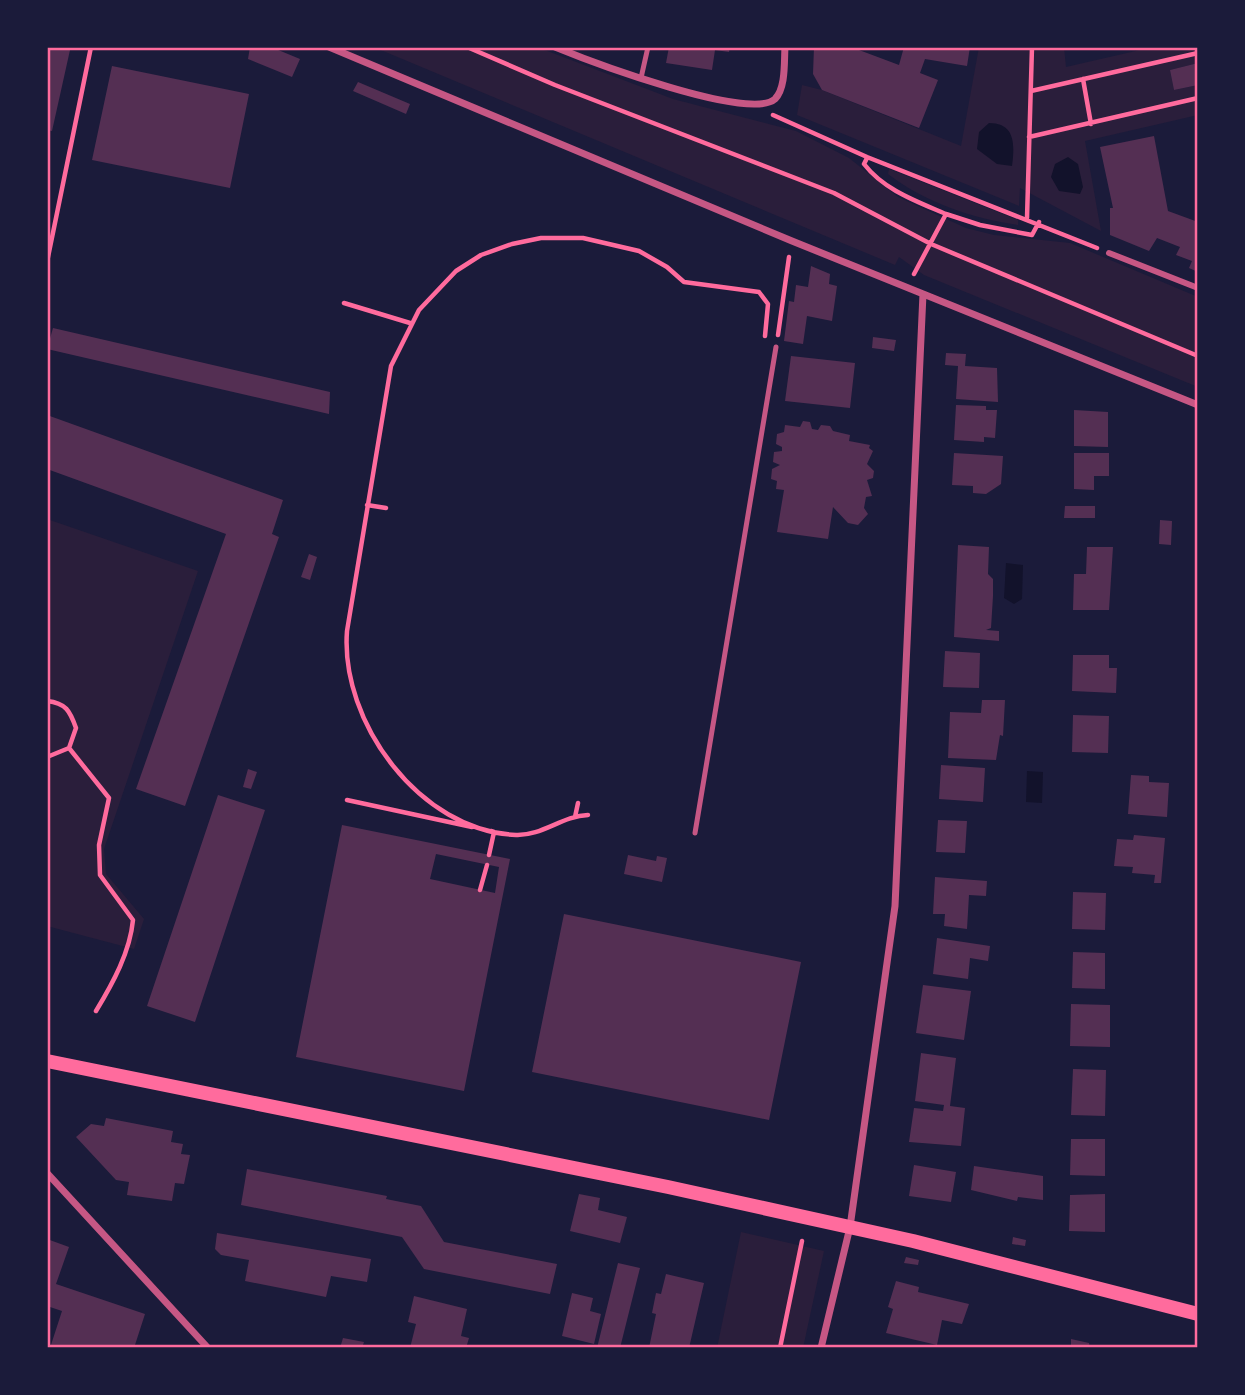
<svg xmlns="http://www.w3.org/2000/svg" width="1245" height="1395" viewBox="0 0 1245 1395" font-family="'Archivo Narrow',sans-serif">
	<style>
		.green { fill: #2a1e3b }
		.water { fill: #12122b }
		.building { fill: #542f53; fill-rule: evenodd }
		.lines { fill: none; stroke-linecap: round; stroke-linejoin: round }
		.path { stroke: #ff6b9d; stroke-width: 4.5 }
		.service { stroke: #c65784; stroke-width: 5 }
		.pedestrian { stroke: #c65784; stroke-width: 6 }
		.minor { stroke: #c65784; stroke-width: 7 }
		.secondary { stroke: #ff6b9d; stroke-width: 14 }
		.neatline { fill: none; stroke: #ff6b9d; stroke-width: 2.5 }
	</style>
	<rect width="100%" height="100%" fill="#1b1b3a"/>
	<path class="green" d="M537,47l136,52 123,32 53,27 49,39 68,31 28,7 76,8 128,54v90l-274,-112 -25,-18 -4,8 -519,-217z
		M979,47h85l2,20 87,-20h45v16l-28,7 4,20 24,-5v30l-113,26 16,90 -81,-43 -1,18 -222,-91 5,-30 20,5 139,56z
		M889,169l129,51v5c-46,-7 -92,-22 -130,-51z
		M47,519l151,52 -94,278 2,25 38,45 -10,30 -87,-23z
		M741,1232l83,19 -21,97h-86z"/>
	<path class="water" d="M989,123c26,0 26,21 23,43l-15,-2 -20,-15 2,-17z
		M1068,157l10,7 5,23 -3,7 -21,-3 -8,-14 4,-13z
		M1006,563l17,2 -1,34 -8,5 -10,-6z
		M1027,771l16,1 -1,31 -16,-1z"/>
	<path class="building" d="M47,47l23,3 -18,81 -5,-1z
		M250,47h21l29,12 -8,18 -44,-18z
		M669,47h61l-1,5 -14,-2 -3,20 -46,-7z
		M814,47h37l48,18 5,-18h66l-3,19 -42,-7 -5,14 18,7 -19,48 -97,-38 -9,-16z
		M1198,63v22l-24,5 -4,-20z
		M112,66l137,28 -19,94 -138,-28z
		M358,82l52,22 -4,10 -53,-23z
		M1154,136l14,75 30,11v50l-9,-4 3,-7 -16,-6 4,-8 -23,-9 -8,13 -39,-16v-27h3l-13,-61z
		M811,266l19,8 -1,10 8,2 -5,35 -25,-5 -4,28 -19,-3 5,-40 5,1 2,-17 12,2z
		M53,328l277,64 -1,22 -282,-65z
		M873,337l23,3 -2,11 -22,-3z
		M946,353l20,1 -1,12 32,2 1,34 -42,-3 2,-33 -13,-1z
		M791,356l64,7 -5,45 -65,-7z
		M956,405l30,1v4h11l-2,28 -11,-1v5l-30,-2z
		M1074,410l34,2v35l-34,-1z
		M47,415l236,85 -11,34 7,3 -94,269 -49,-17 90,-255 -179,-65z
		M803,421l7,1 2,7 6,1 3,-5 9,1 3,5 17,4 -1,6 21,4 -1,3 4,3 -6,13 7,7 -1,7 -6,2 5,16 -6,1 -2,11 4,6 -10,11 -10,-2 -15,-16 -5,32 -51,-7 7,-42 -8,-1 1,-8 -6,-2 1,-10 8,-4 -7,-3 1,-10 8,-1v-4l-6,-3 1,-10 7,-2 1,-7 15,2z
		M954,453l49,3 -2,28 -15,10 -13,-1v-7l-21,-1z
		M1074,453h35v23h-15v14l-20,-1z
		M1065,506h30v12h-31z
		M1160,520l12,1 -1,24 -12,-1z
		M958,545l31,2 -1,27 5,5v17l-2,32 -5,2 13,1v10l-45,-4z
		M1087,547h26l-4,63h-36l1,-36h12z
		M309,554l8,3 -7,23 -9,-3z
		M945,651l35,2 -1,35 -36,-1z
		M1073,655h36v13h8l-1,25 -44,-2z
		M982,700h23l-2,36 -3,-1 -4,25 -48,-2 2,-46 31,1z
		M1073,715l36,1 -1,37 -36,-1z
		M941,765l44,3 -2,34 -44,-3z
		M248,769l9,3 -6,17 -8,-2z
		M1131,775l18,1v6l20,1 -2,34 -39,-3z
		M218,795l47,15 -70,212 -48,-16z
		M938,820l29,1 -2,32 -29,-1z
		M342,825l168,34 -46,232 -168,-34zM436,854l63,13 -4,26 -65,-14z
		M1134,835l31,3 -4,45h-7l1,-8 -23,-2 1,-6 -19,-1 3,-27 16,1z
		M628,855l28,6 1,-5 10,2 -5,24 -38,-8z
		M935,877l52,4 -1,15 -17,-1 -2,34 -23,-3 1,-12h-12z
		M1073,892l33,1 -1,37 -33,-1z
		M564,914l237,48 -32,158 -237,-48z
		M937,938l53,8 -2,15 -18,-3 -2,21 -35,-5z
		M1073,952l32,1v36l-33,-1z
		M923,985l48,6 -7,49 -48,-7z
		M1071,1004l39,1v42l-40,-1z
		M921,1053l35,5 -6,48 15,2 -4,38 -52,-4 5,-34 29,3 1,-6 -29,-4z
		M1073,1069l33,1 -1,46 -34,-1z
		M106,1118l67,13 -2,11 12,2 -2,10 9,1 -6,29 -9,-1 -3,18 -45,-6 2,-13 -13,-2 -40,-43 15,-13 13,2z
		M1071,1139h34v37l-35,-1z
		M914,1165l42,7 -5,30 -42,-6z
		M974,1166l69,10v24l-25,-3 -1,4 -46,-11z
		M247,1169l140,27 -1,3 35,7 23,36 113,22 -7,30 -126,-25 -22,-32 -161,-32z
		M579,1194l21,4 -2,12 29,7 -7,26 -50,-12z
		M1105,1194v38l-36,-1 1,-36z
		M217,1233l154,26 -4,23 -36,-6 -5,21 -81,-16 4,-21 -28,-5 -6,-6z
		M1013,1237l13,3 -1,6 -13,-2z
		M47,1239l22,8 -13,37 89,30 -11,34h-84l12,-37 -15,-5z
		M906,1257l13,3 -1,5 -14,-2z
		M618,1263l22,5 -20,80h-23z
		M666,1274l38,9 -15,65h-40l7,-34 -4,-1 4,-20 5,1z
		M896,1281l23,6 -1,5 51,12 -7,20 -20,-4 -5,25 -51,-12 7,-24 -5,-2z
		M572,1293l21,5 -3,13 11,3 -7,30 -32,-8z
		M414,1296l53,13 -6,27 8,2 -3,10h-56l6,-24 -8,-2z
		M343,1338l21,4 -2,6h-22z
		M1071,1339l18,4 1,5h-19z"/>
	<g class="lines">
		<path class="path" d="M467,47l88,38 279,108 97,51 267,112
			M1083,79l8,45
			M1031,91l167,-38
			M773,115l94,42 230,91
			M1029,137l169,-39
			M867,158l-3,6c20,26 52,37 82,50
			M1027,218l5,-171
			M47,262l44,-215
			M914,274l32,-60 34,11 52,10 7,-13
			M344,303l66,20
			M778,335l11,-78
			M367,505l19,3
			M47,701c19,2 23,10 29,27l-7,20 -22,9
			M69,748l40,50 -10,47 1,30 33,45c-3,32 -20,63 -37,91
			M347,800l125,27
			M588,815c-26,1 -46,21 -72,20 -96,-4 -176,-113 -169,-204l44,-265 28,-56 37,-39 25,-16 31,-11 29,-6h42l56,13 28,16 17,15 75,10 9,12 -3,32
			M575,817l3,-14
			M489,855l5,-23 -3,-1
			M480,890l7,-25
			M780,1348l22,-107"/>
		<path class="service" d="M641,78l7,-31
			M695,833l81,-486"/>
		<path class="pedestrian" d="M1109,253l89,35"/>
		<path class="minor" d="M329,47l463,194 406,164
			M555,47c34,14 195,75 220,52 11,-11 9,-37 10,-52
			M47,1173l161,175
			M821,1348l29,-121 45,-321 28,-612"/>
		<path class="secondary" d="M47,1061l621,126 245,54 285,73"/>
	</g>
	<rect width="1245" height="1395" fill="none" stroke="#1b1b3a" stroke-width="98"/>
	<rect x="49" y="49" width="1147" height="1297" class="neatline"/>
</svg>
